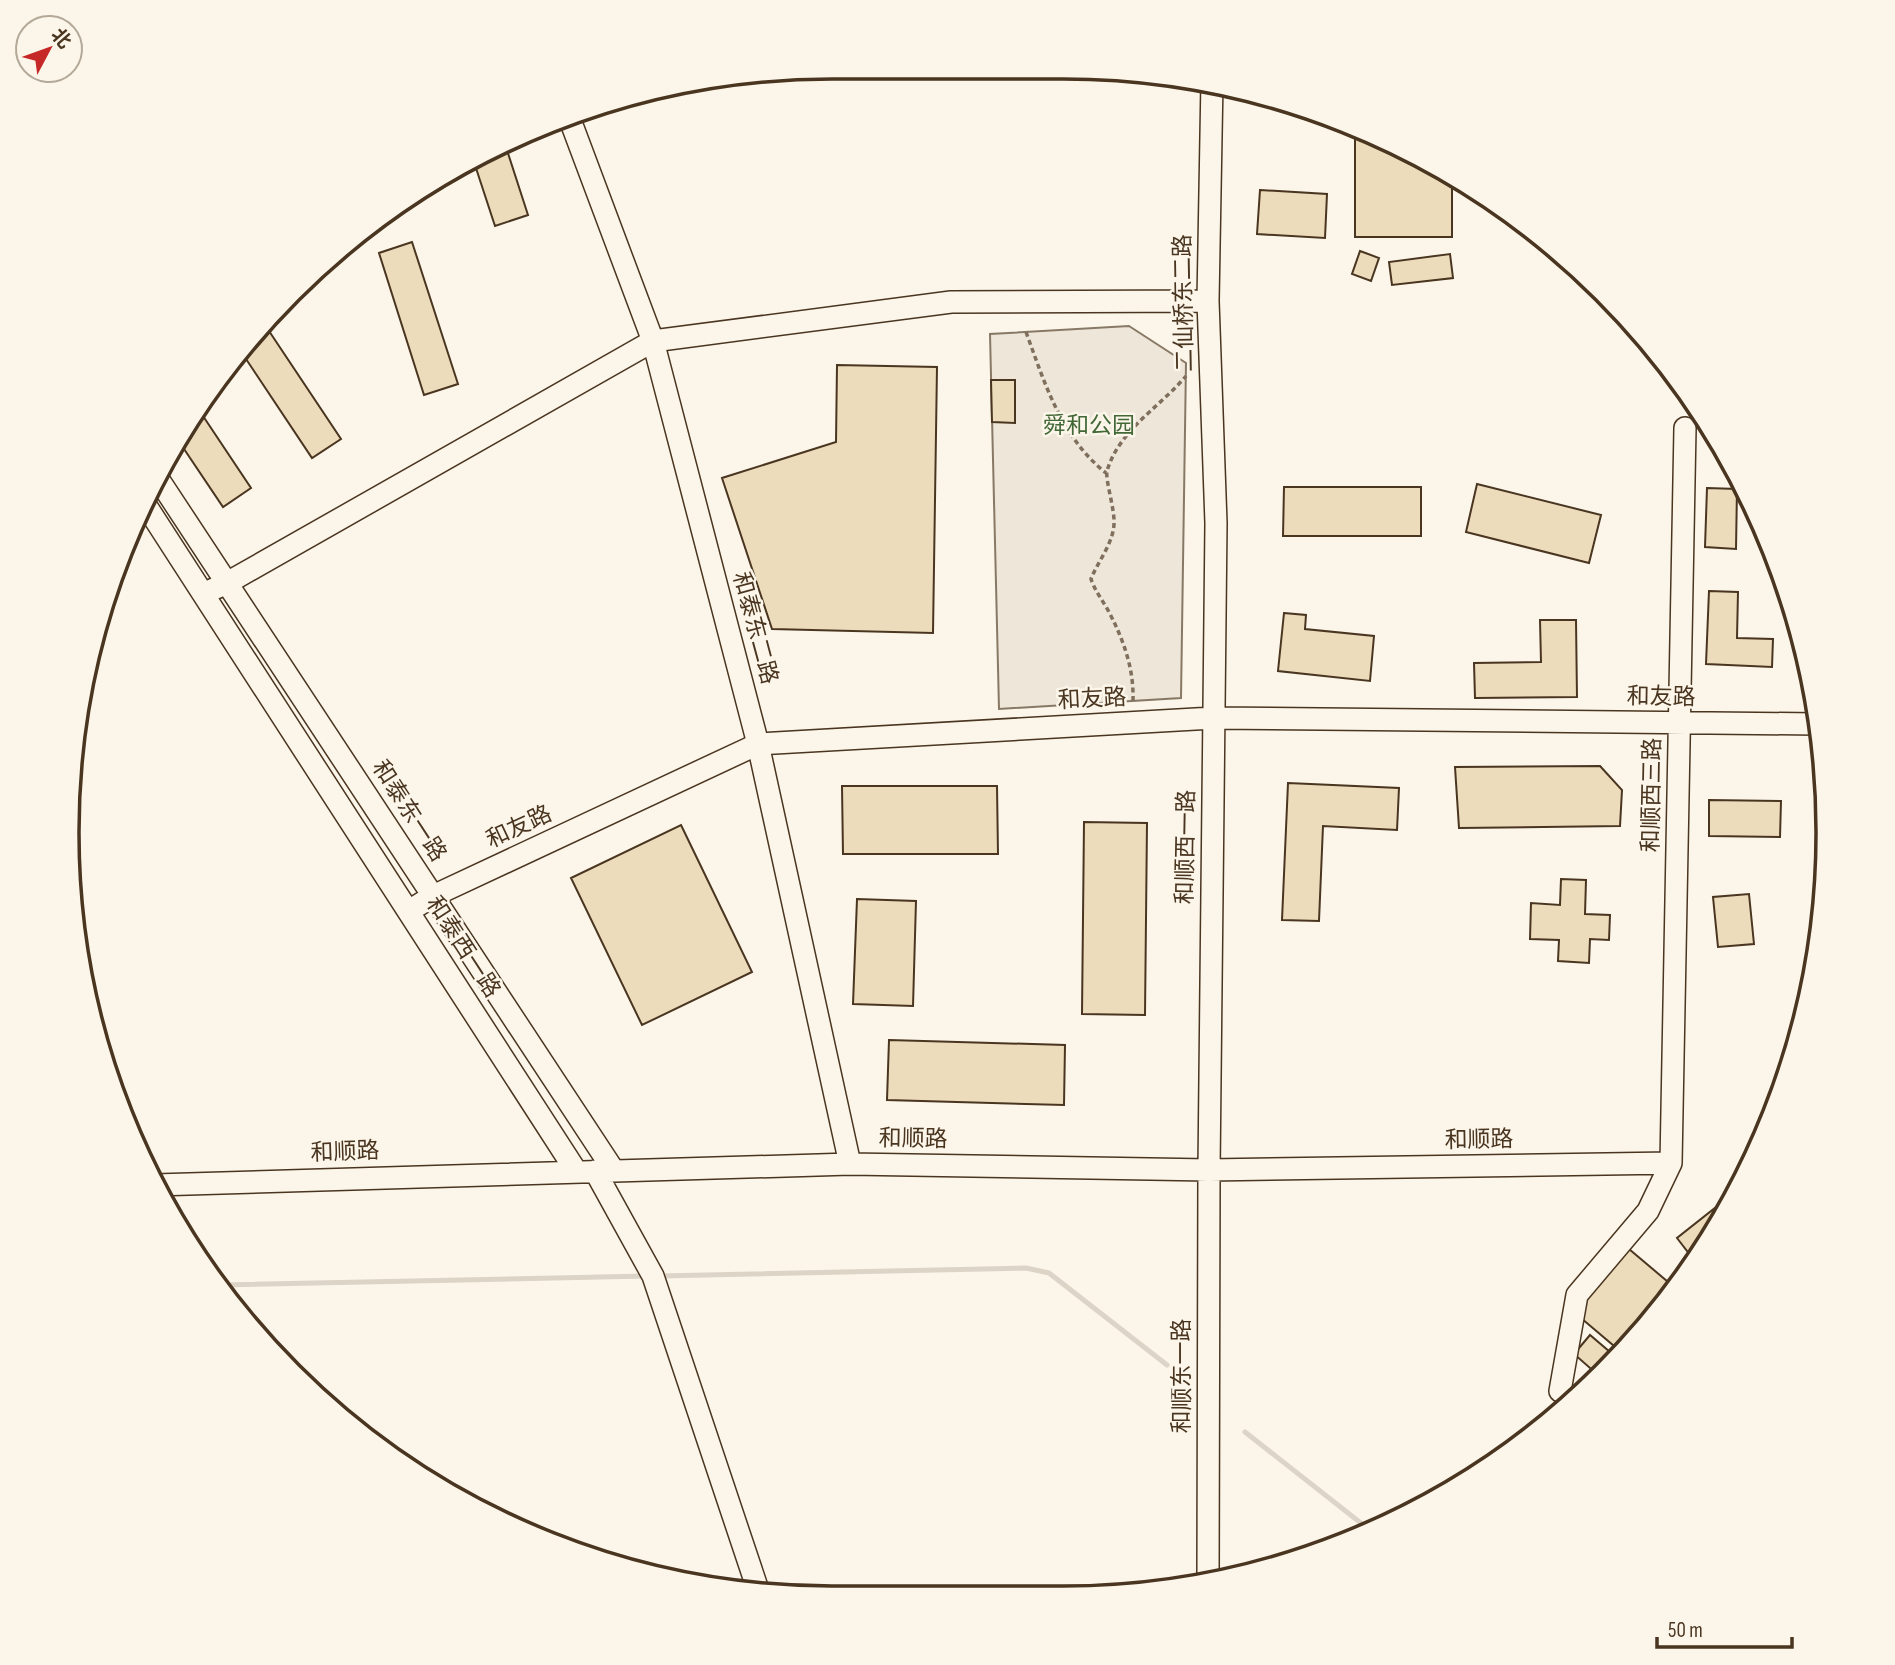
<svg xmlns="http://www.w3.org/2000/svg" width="1895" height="1665" viewBox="0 0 1895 1665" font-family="'Sofia Sans Condensed','Noto Sans SC',sans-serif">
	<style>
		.green { fill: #ede6d9; stroke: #887966; stroke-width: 2 }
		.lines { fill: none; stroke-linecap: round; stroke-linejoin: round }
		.stream { stroke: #dcd4c6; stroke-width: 5 }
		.building { fill: #ecdcbc; stroke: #4a3520; stroke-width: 2 }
		.minor-casing { stroke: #4a3520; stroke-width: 24 }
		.path { stroke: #7f6f5c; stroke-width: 3.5; stroke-dasharray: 5 3.5; stroke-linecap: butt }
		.minor { stroke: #fbf6e9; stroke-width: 21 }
		.labels { text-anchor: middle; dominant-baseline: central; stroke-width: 5; stroke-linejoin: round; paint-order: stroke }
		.street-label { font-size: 23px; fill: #4a3520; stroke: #fbf6e9 }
		.park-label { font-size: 23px; fill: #436837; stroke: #fbf6e9 }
		.rim { fill: none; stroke: #4a3520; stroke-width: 3.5 }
	</style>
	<rect width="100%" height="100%" fill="#fbf6e9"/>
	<path class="green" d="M1129,326l57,37 -5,335 -182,11 -9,-375z"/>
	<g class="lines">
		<path class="stream" d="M660,1276l366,-8 23,5 118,92
			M221,1285l426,-9
			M1245,1432l126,99"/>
	</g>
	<path class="building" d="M1355,125l97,49v63h-97z
		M504,141l24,74 -33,11 -22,-67 20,-13z
		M1260,190l67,4 -2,44 -68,-4z
		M412,242l46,142 -34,11 -45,-142z
		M1360,251l19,7 -8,23 -19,-7z
		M1450,254l3,24 -61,7 -3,-23z
		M265,325l76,114 -29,19 -72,-108z
		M837,365l100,2 -4,266 -161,-4 -50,-151 114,-36z
		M991,380h24v43l-23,-1z
		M199,410l52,78 -28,19 -43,-64z
		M1477,484l124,31 -12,48 -123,-31z
		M1284,487h137v49h-138z
		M1707,488l30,1 -1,60 -31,-2z
		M1709,591l29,1 -1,46 36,1 -1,28 -66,-3z
		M1284,613l22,2 -1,14 69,7 -4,45 -92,-10z
		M1540,620h36l1,77 -102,1 -1,-35 67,-1z
		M1600,766l22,24 -2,36 -161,2 -4,-61z
		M1288,783l111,5 -2,42 -74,-4 -4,95 -37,-1z
		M842,786h155l1,68h-155z
		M1709,800l72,1 -1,36 -71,-1z
		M1084,822l63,1 -2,192 -63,-1z
		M681,825l71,147 -110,53 -71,-147z
		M1561,879l25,1 -1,34 25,1 -1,25 -19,-1 -1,24 -31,-2 1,-21 -29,-1 1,-36 29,2z
		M1749,894l5,50 -36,3 -5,-50z
		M857,899l59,2 -3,105 -60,-2z
		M889,1040l176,5 -1,60 -177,-5z
		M1720,1204l7,9 -1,2 -32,45 -17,-22z
		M1629,1249l45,38 -35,50 -41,38 -24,-21 16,-19 20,17 4,-6 -39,-33z"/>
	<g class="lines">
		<defs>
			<path id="minor" d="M569,117l84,224 105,403 92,420
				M159,480l455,691
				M145,504l431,667
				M205,593l22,-10 426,-242 298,-39 257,-1
				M409,911l24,-15 325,-152 455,-26 604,6
				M595,1171l58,105 106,317
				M155,1185l695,-21 359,6 462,-7
				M1560,1391l17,-96 71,-84 23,-48 14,-735
				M1208,1581l1,-411 7,-647 -8,-222 4,-220"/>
		</defs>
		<use href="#minor" class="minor-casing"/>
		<path class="path" d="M1026,332c19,52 35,105 80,141
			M1133,701c1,-32 -9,-60 -24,-89 -6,-11 -14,-21 -18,-33 7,-18 22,-35 23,-55 1,-14 -9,-45 -7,-53 12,-41 53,-64 79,-95"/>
		<use href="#minor" class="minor"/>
	</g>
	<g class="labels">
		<g class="street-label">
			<text transform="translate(1184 303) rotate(-91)">二仙桥东二路</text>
			<text transform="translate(755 628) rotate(75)">和泰东二路</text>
			<text transform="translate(1661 697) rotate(1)">和友路</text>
			<text transform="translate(1092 699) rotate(-3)">和友路</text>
			<text transform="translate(1652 795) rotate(-89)">和顺西三路</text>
			<text transform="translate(409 811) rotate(57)">和泰东一路</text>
			<text transform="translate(519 827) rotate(-25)">和友路</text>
			<text transform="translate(1186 847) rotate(-89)">和顺西一路</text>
			<text transform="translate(463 947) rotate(57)">和泰西一路</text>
			<text transform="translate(913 1139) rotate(1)">和顺路</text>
			<text transform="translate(1479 1140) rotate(-1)">和顺路</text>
			<text transform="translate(345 1152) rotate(-2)">和顺路</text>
			<text transform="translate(1182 1376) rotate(-90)">和顺东一路</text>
		</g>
		<g class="park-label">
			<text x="1089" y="426">舜和公园</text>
		</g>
	</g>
	<path d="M0 0H1895V1665H0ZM832 79H1063A753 753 0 0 1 1816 832V833A753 753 0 0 1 1063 1586H832A753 753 0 0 1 79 833V832A753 753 0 0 1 832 79Z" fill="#fbf6e9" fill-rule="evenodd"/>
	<path class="rim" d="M832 79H1063A753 753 0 0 1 1816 832V833A753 753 0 0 1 1063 1586H832A753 753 0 0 1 79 833V832A753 753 0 0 1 832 79Z"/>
	<g transform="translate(49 49) rotate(49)"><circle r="33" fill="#fbf6e9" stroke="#b4a999" stroke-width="2"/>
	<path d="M0-5L12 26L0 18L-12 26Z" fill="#c62828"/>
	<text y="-10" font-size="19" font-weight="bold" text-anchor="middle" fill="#4a3520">北</text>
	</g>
	<path d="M1657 1637v10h135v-10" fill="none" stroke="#4a3520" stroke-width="3.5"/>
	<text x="1668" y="1637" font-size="21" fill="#4a3520" stroke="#fbf6e9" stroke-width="5" paint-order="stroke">50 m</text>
</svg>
